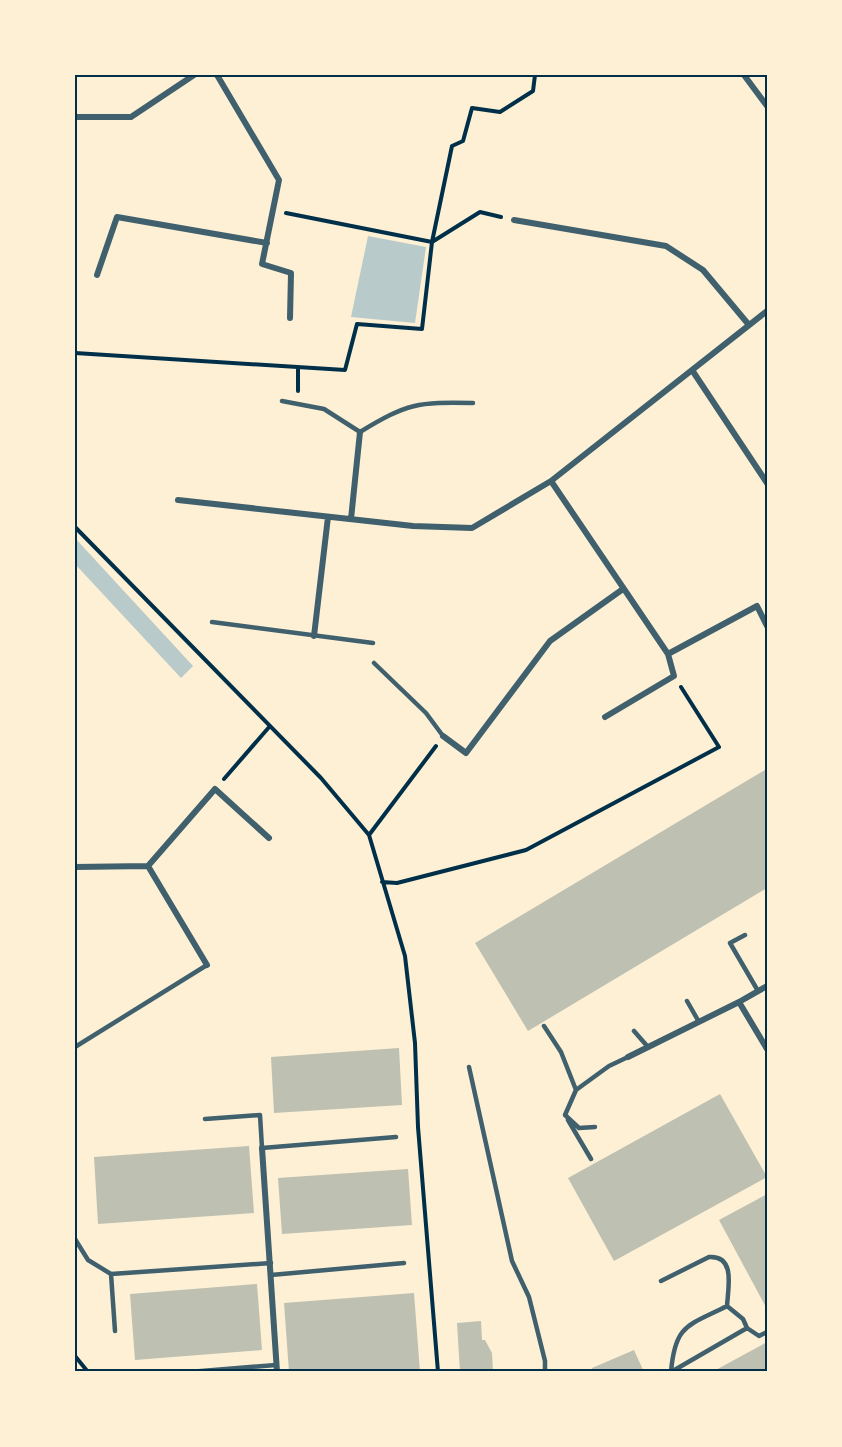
<svg xmlns="http://www.w3.org/2000/svg" width="842" height="1447" viewBox="0 0 842 1447" font-family="'Space Grotesk',sans-serif">
	<style>
		.green { fill: #b9caca }
		.building { fill: #bec0b2 }
		.lines { fill: none; stroke-linecap: round; stroke-linejoin: round }
		.path { stroke: #003049; stroke-width: 4 }
		.service { stroke: #3f606c; stroke-width: 4.5 }
		.minor { stroke: #3f606c; stroke-width: 6 }
		.neatline { fill: none; stroke: #003049; stroke-width: 2 }
	</style>
	<rect width="100%" height="100%" fill="#fdf0d5"/>
	<path class="green" d="M368,236l58,11 -11,76 -64,-6z
		M75,538l118,128 -12,12 -106,-114z"/>
	<path class="building" d="M765,770l2,4v114l-239,143 -53,-88z
		M399,1048l3,57 -128,8 -3,-56z
		M720,1094l47,83 -153,84 -46,-83z
		M249,1146l5,67 -156,11 -4,-67z
		M408,1169l4,56 -130,9 -4,-56z
		M767,1194v115l-48,-89z
		M257,1284l5,66 -127,10 -5,-66z
		M414,1293l6,79h-131l-5,-69z
		M481,1321l1,19h3l7,13 1,19h-33l-3,-49z
		M767,1342v30h-55z
		M634,1350l10,22h-51l-1,-4z"/>
	<g class="lines">
		<path class="path" d="M286,213l146,29 48,-30 21,5
			M75,353l270,17 12,-46 65,5 10,-87 20,-96 11,-5 9,-33 28,4 33,-21 2,-16
			M298,391v-23
			M75,527l246,251 48,57 36,121 10,87 3,84 20,245
			M224,779l46,-53
			M369,835l67,-89
			M382,882l15,1 129,-33 193,-103 -38,-60
			M75,1356l13,16"/>
		<path class="service" d="M282,401l42,8 36,23c48,-29 57,-30 113,-29
			M212,622l161,21
			M374,663l52,50 17,23
			M745,935l-15,8 28,48
			M687,1001l12,21
			M544,1026l17,26 15,38
			M634,1031l14,16
			M75,1047l132,-82
			M469,1067l43,194 17,36 16,64v11
			M205,1119l55,-4 2,33 134,-11
			M568,1120l23,39
			M595,1127l-16,1 -14,-13 11,-25 33,-24 19,-9
			M75,1239l13,21 23,14
			M271,1275l133,-12
			M661,1281l48,-24c27,-2 19,31 18,49
			M747,1328l12,8 8,-4
			M115,1331l-4,-57 160,-11
			M189,1372l87,-7
			M670,1372h1c4,-48 17,-46 56,-66l16,13 4,9 -76,44"/>
		<path class="minor" d="M217,75l62,105 -17,84 29,9 -1,45
			M744,75l23,31
			M75,117h56l63,-42
			M514,220l152,26 37,24 46,55
			M97,275l20,-58 150,26
			M692,370l75,113
			M551,481l117,173 6,22 -69,41
			M178,500l235,26 59,2 79,-47 216,-170
			M351,519l9,-87
			M314,636l14,-119
			M668,654l89,-48 10,20
			M443,736l23,17 84,-112 73,-52
			M148,866l59,99
			M75,867l73,-1 67,-77 54,49
			M739,1002l28,-16
			M628,1057l111,-55 28,47
			M262,1148l15,224"/>
	</g>
	<rect width="842" height="1447" fill="none" stroke="#fdf0d5" stroke-width="153"/>
	<rect x="76" y="76" width="690" height="1294" class="neatline"/>
</svg>
